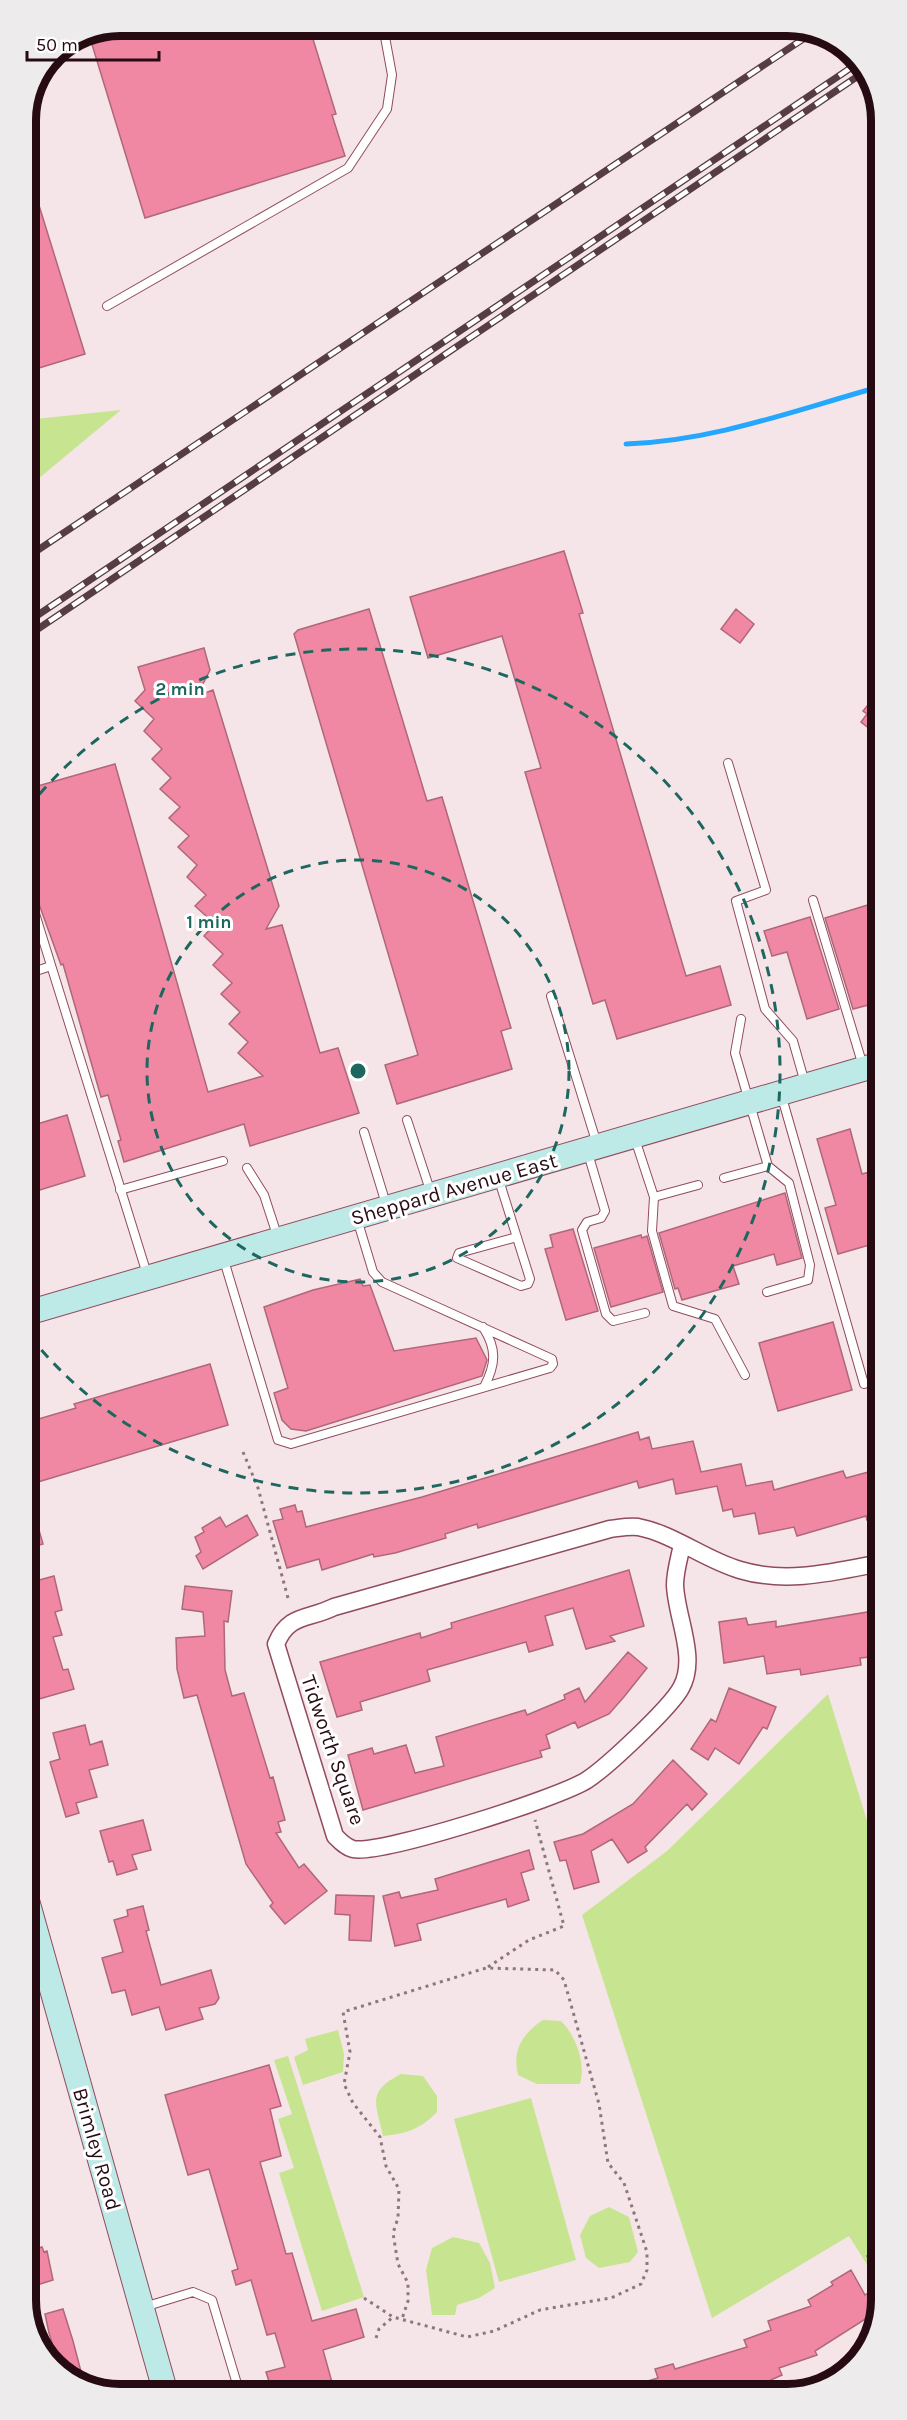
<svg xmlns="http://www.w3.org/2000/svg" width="907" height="2420" viewBox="0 0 907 2420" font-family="Karla,sans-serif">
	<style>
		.green { fill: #c7e490 }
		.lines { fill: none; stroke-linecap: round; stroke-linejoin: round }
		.stream { stroke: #24a7fd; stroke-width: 5 }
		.building { fill: #f188a3; stroke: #af6779; stroke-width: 1.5 }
		.service-casing { stroke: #904c5e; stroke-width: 10 }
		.minor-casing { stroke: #904c5e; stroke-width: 19 }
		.secondary-casing { stroke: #904c5e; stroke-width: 26 }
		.path { stroke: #8d777c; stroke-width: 3; stroke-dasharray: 3 4.5; stroke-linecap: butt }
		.service { stroke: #fff; stroke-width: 8 }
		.minor { stroke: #fff; stroke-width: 16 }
		.secondary { stroke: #bdeae6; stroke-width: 24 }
		.rail-casing { stroke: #563d44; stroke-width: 7 }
		.rail { stroke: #fff; stroke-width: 4.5; stroke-dasharray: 14; stroke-linecap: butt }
		.ring { fill: none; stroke: #1d675f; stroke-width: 3; stroke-dasharray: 10 8 }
		.labels { text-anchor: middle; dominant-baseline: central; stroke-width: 6; stroke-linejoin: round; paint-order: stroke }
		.street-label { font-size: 21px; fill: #270b13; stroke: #fff }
		.rim { fill: none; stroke: #270b13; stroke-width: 8 }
		.centre { fill: #1d675f; stroke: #fff; stroke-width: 3 }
		.ring-label { font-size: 18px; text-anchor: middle; font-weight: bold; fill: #1d675f; stroke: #fff; stroke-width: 6; stroke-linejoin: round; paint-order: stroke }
	</style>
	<rect width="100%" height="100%" fill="#f6e5e8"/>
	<path class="green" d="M121,410l-95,79v-69z
		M828,1694l53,172v421l-32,-51 -137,82 -130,-403 85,-64z
		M543,2020l18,1c15,15 25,42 19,63h-43l-19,-9c-6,-25 4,-41 25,-55z
		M338,2030l6,24 -1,18 -40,13 -9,-28 14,-7 -3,-11z
		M288,2056l76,241 -42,14 -43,-138 15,-5 -16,-49 14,-5 -18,-54z
		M401,2074l22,2 14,20v16c-16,17 -32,22 -54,24 -7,-33 -17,-44 18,-62z
		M531,2098l45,162 -77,22 -45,-163z
		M609,2207l20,10 9,35 -8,10 -31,6 -13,-10 -6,-23 10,-19z
		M453,2237l26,6 11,20 5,25 -16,10 -22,7 -2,10h-23l-6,-45 6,-22z"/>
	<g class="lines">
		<path class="stream" d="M626,444c88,-3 169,-34 253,-57"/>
	</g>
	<path class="building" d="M120,26h189l27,88 -4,1 13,41 -200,62 -55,-180z
		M26,173h3l56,181 -59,18z
		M564,551l19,62 -4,1 107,362 34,-10 11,39 -114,34 -12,-39 -12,4 -68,-232 16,-4 -39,-132 -74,22 -18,-61z
		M369,609l58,192 15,-4 69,231 -10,3 11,38 -115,35 -12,-39 33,-10 -124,-421 4,-4z
		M736,609l18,15 -14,19 -19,-14z
		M204,648l6,22 -13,26 16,-6 66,216 -13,23 16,-4 38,128 18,-5 21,65 -109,33 -6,-22 -120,38 -6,-21 3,-1 -13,-45 -7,2 -38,-133 -2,1 -34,-94v-82l88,-25 93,328 55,-16 -25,-23 10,-11 -19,-18 11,-12 -19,-18 11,-11 -19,-18 10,-11 -19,-18 11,-12 -20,-18 11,-11 -19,-18 10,-12 -19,-18 11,-11 -20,-18 11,-11 -20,-18 11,-11 -19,-19 10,-10 -18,-18 10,-12 -19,-18 10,-11 -7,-23z
		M879,691v45l-18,-14 6,-8 -4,-3z
		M871,904l2,7 6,-2 1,93 -27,7 -28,-91z
		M810,917l29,92 -32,10 -20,-67 -15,4 -8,-25z
		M67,1115l18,61 -58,18v-67z
		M850,1129l12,45 18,-5v73l-42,12 -13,-46 11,-3 -19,-66z
		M785,1193l17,65 -25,7 -3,-11 -41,12 6,18 -57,16 -4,-12 -3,1 -16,-56z
		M573,1229l25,82 -32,9 -21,-71 8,-2 -3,-12z
		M641,1235l1,3 5,-2 16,56 -52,15 -17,-59z
		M360,1279l3,7 7,-1 24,66 82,-13 11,22 -5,16 -176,55 -15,-2 -9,-9 -8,-27 14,-5 -24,-81 49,-17z
		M833,1322l19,68 -74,21 -19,-68z
		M210,1364l18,61 -200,60v-63l48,-14 -2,-4z
		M638,1432l2,8 9,-3 3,12 41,-8 8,31 40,-8 5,22 26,-5 2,9 69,-19 3,7 30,-8 4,14v33l-13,3 -1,-4 -69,20 -3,-9 -35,7 -4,-21 -21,4 -2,-8 -9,2 -6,-25 -41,8 -3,-15 -34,9 -2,-7 -159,47 -1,-4 -32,10 1,4 -51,15 -21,4 -1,-3 -51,16 -3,-11 -32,9 -14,-47 10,-2 -3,-10 15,-4 2,7 5,-1 4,16 116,-30z
		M28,1506h4l11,38 -15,4z
		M247,1515l11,20 -55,34 -7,-13 5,-4 -6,-15 9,-5 -2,-4 18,-11 6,10z
		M629,1570l15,56 -34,10 5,5 -29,8 -13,-41 -28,8 8,29 -24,7 -3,-10 -99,28 3,11 -70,21 2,8 -25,7 -17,-55 100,-29 1,5 31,-10 -1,-5z
		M54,1576l8,34 -7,2 7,23 -9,2 10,33 5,-1 6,20 -42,12 -4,-14v-44l10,-3 -10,-38v-19z
		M185,1586l47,5 -4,31 -4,-1 1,49 7,26 12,-3 26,85 3,-1 12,43 -7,2 3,10 -5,1 23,35 5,-4 23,27 -42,33 -15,-18 3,-3 -27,-39 -49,-169 -13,3 -7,-29 -1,-31 29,-2 -2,-24 -21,-3z
		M880,1610l1,46 -21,2 1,7 -60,10 -1,-6 -33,5 -3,-18 -40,7 -5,-41 27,-4 2,7 28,-4v6z
		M628,1652l19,16 -24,30 -14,16 -31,14 -3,-6 -29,13 4,13 -10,3 2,6 -179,53 -15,-55 24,-7 2,6 32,-9 9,28 29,-7 -8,-29 89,-27 2,5 38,-16 -1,-4 15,-7 6,14z
		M729,1688l47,19 -9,22 -4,-2 -24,37 -24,-16 -7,12 -17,-11 20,-30 5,3z
		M85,1725l5,20 12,-4 6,24 -19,5 8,27 -21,6 3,10 -13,4 -16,-55 10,-3 -7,-26z
		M673,1760l34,34 -15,16 -5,-6 -42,43 2,4 -19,12 -16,-24 -21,12 8,31 -25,7 -8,-29 -6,1 -6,-19 29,-8 50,-30z
		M143,1820l8,30 -19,5 5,14 -20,6 -4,-14 -4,1 -9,-31z
		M529,1850l5,19 -13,4 8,27 -21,7 -2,-8 -89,25 4,16 -26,6 -12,-50 16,-4 2,6 37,-8 -3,-11z
		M336,1895l38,1 -3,45 -22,-1 1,-25 -15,-1z
		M143,1906l6,24 -3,1 15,54 50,-15 8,28 -4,6 -16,4 4,11 -37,11 -7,-23 -27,8 -7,-25 -13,3 -10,-35 21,-6 -9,-32 14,-4 -1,-6z
		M269,2065l12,41 -11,3 11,47 -21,6 26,92 6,-1 20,68 44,-12 8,28 -41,13 10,36 -25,7h-5l-3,-9 -28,7 -6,-19 19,-5 -10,-34 -8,2 -16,-55 -15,5 -4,-14 6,-2 -29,-100 -21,6 -23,-80z
		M42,2247l2,5 3,-1 6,29 -16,5 -8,-34z
		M851,2270l14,25 11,-6 5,8 -3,14 -63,40 2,4 -38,13 3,7 -34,15 -2,-5 -23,7h-98l-1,-4 34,-10 -3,-9 18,-5 2,5 72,-22 -3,-7 27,-10 -3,-9 43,-15 -3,-6 25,-15 -2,-3z
		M63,2309l10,32 11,42 -22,-8 -13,-42 -4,-19z"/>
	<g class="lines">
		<defs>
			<path id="service" d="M338,26l2,8 26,-8
				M107,306l241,-138 39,-59 5,-34 -9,-49
				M728,763l38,127 -30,11 29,108 28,32 12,42
				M27,888l120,386
				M813,900l50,166
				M27,974l24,-8
				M551,996l46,148
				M781,1094l83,290 16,-5
				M407,1120l24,73
				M364,1132l23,75
				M634,1136l20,61 44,-12
				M587,1150l18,61 -4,7 -14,4 -5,8 24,84 7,7 32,-8
				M247,1168l17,27 14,43
				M498,1177l32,102 -2,5 -7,2 -64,-28 2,-5 58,-16
				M724,1178l44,-12 -33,-113 6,-34
				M120,1190l103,-29
				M654,1197l-2,34 21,75 42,13 30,56
				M223,1257l55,183 13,4 259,-76 3,-4 -1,-5 -170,-77 -9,-10 -16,-53
				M767,1292l41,-12 2,-15 -21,-82 -21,-17
				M483,1327c14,22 13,37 1,60
				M144,2307l49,-15 19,8 28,94"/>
			<path id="minor" d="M682,1545c-3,14 -7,27 -7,40 1,32 23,73 6,103 -11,20 -74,79 -94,92 -28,18 -206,75 -234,69 -8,-2 -13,-8 -18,-13l-59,-192c13,-31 32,-24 58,-37l276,-78c9,-1 19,-3 28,-2 36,7 67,33 102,43 46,14 94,2 140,-7"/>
			<path id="secondary" d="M27,1313l853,-249
				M28,1904l138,490"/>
		</defs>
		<use href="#service" class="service-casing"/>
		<use href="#minor" class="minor-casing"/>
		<use href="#secondary" class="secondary-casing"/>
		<path class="path" d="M243,1452l15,36 30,110
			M488,1967l41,-27 35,-14 -29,-106
			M867,2255l14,20
			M364,2298l29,19 74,20 27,-6 46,-21 71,-12 30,-14 6,-14v-18l-23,-69 -16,-20 -9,-59 -35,-124 -9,-10 -69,-2 -143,44 7,40 -6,32 9,19 27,34 6,29 13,23 -1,29 -5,15 5,31 10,19v18l-6,18
			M376,2338l3,-9 14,-12"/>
		<use href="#service" class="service"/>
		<use href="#minor" class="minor"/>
		<use href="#secondary" class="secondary"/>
		<defs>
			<path id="rail" d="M26,558l786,-525
				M26,623l832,-560
				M26,637l838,-565"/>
		</defs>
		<use href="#rail" class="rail-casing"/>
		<use href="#rail" class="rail"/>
	</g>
	<g class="ring">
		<circle cx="358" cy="1071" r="211"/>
		<path d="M28 808A422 422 0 1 1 28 1334"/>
	</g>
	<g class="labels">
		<g class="street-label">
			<text transform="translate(454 1189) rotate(-16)">Sheppard Avenue East</text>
			<text transform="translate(333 1750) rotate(71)">Tidworth Square</text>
			<text transform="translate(97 2149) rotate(74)">Brimley Road</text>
		</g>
	</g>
	<path d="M0 0H907V2420H0ZM120 36H787A84 84 0 0 1 871 120V2300A84 84 0 0 1 787 2384H120A84 84 0 0 1 36 2300V120A84 84 0 0 1 120 36Z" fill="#eeebec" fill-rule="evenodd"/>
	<path class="rim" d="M120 36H787A84 84 0 0 1 871 120V2300A84 84 0 0 1 787 2384H120A84 84 0 0 1 36 2300V120A84 84 0 0 1 120 36Z"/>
	<circle cx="358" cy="1071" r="9" class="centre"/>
	<g class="ring-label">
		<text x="180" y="695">2 min</text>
		<text x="209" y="928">1 min</text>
	</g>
	<path d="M27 51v9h132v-9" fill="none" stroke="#270b13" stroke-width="3"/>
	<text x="36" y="51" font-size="18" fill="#270b13" stroke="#ffffff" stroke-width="4.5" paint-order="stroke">50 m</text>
</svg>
